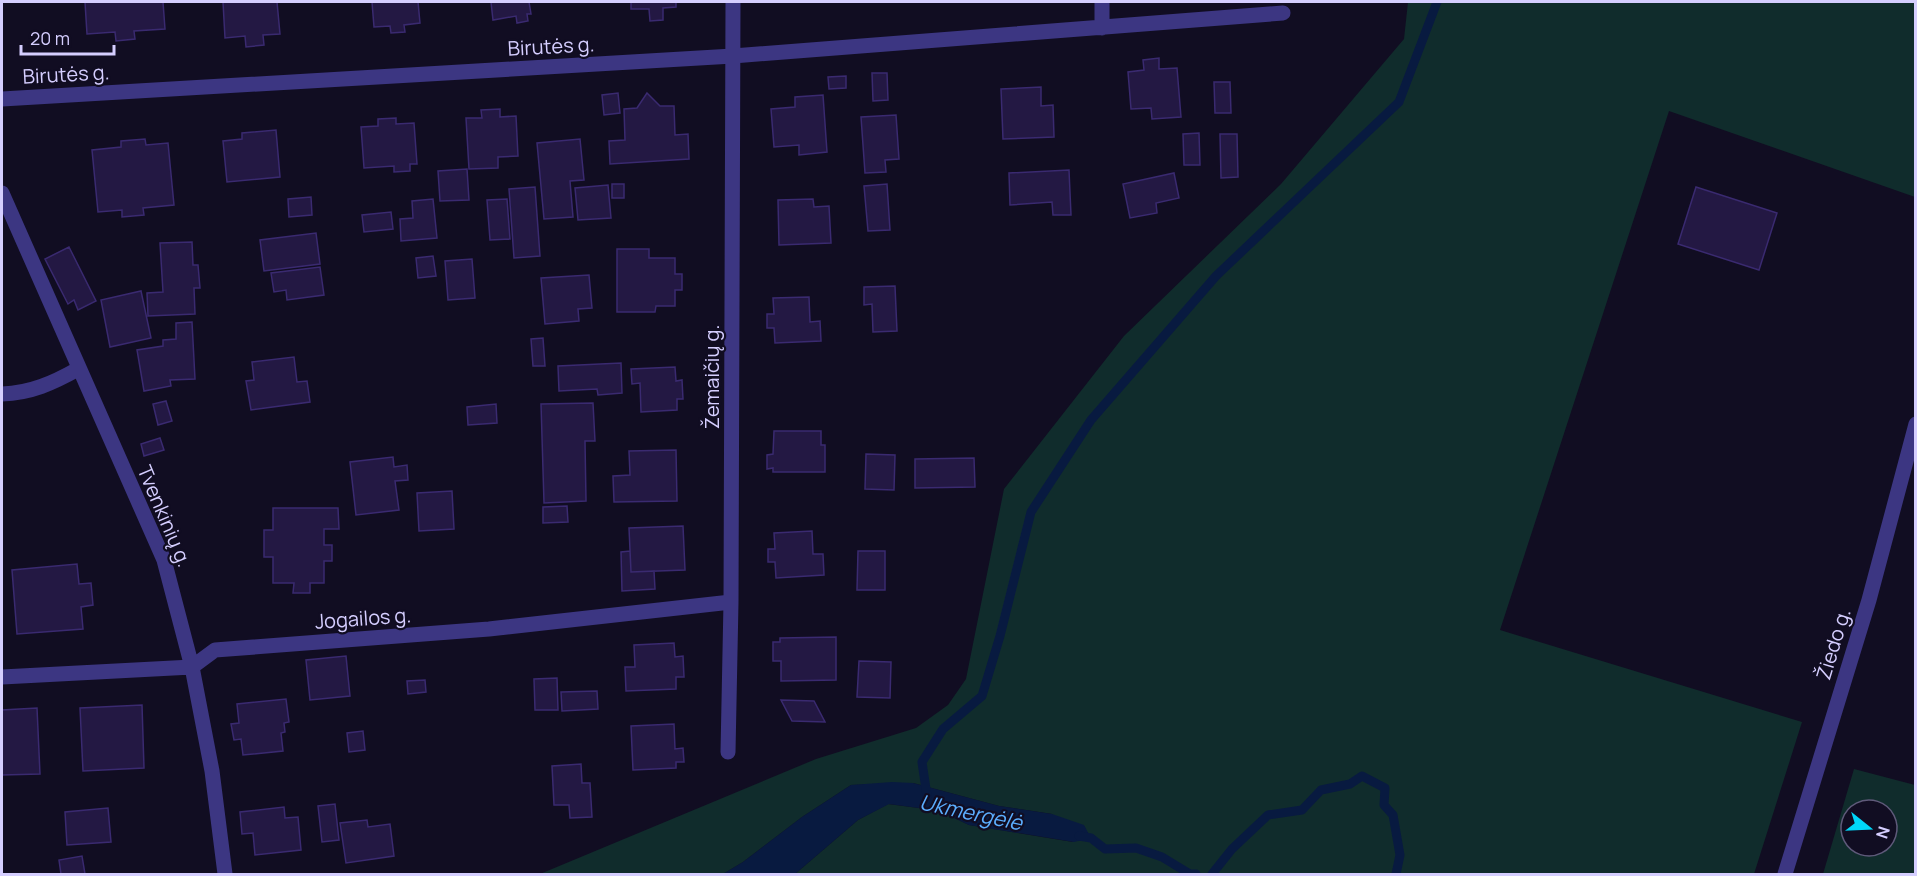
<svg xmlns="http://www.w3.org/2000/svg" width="1917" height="876" viewBox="0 0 1917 876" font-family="Manrope,sans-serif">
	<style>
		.green { fill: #102c2c; fill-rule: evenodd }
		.water { fill: #081a40 }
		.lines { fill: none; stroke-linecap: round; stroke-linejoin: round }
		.stream { stroke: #081a40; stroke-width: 9 }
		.building { fill: #231843; stroke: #3a2a70; stroke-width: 1.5 }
		.minor { stroke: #3c3682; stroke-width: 15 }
		.labels { text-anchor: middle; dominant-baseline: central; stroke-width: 4.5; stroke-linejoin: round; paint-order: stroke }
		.street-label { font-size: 20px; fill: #d5ceff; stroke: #110d22 }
		.water-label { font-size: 21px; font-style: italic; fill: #5caeff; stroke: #110d22 }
	</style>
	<rect width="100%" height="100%" fill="#110d22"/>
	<path class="green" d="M1408,2h507v195l-246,-86 -169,519 302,92 -48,152h-959l63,-54 30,-16 31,4 29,7 21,10 104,17 -21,-28 -53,-8 -86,-23 -62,2 -49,32 -59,45 -20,12h-183l276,-115 100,-31 32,-23 18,-26 38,-190 120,-153 157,-152 123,-145z
		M1854,769l61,16v89h-92zM1851,810h36v36h-36z"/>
	<path class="water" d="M892,782l21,1 86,23 53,8 32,11 7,13 -17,4 -105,-17 -21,-10 -29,-7 -30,-4 -31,16 -63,54h-72l20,-12 59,-45 49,-32z"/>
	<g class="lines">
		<path class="stream" d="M927,796l-5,-34 21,-33 39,-33 18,-60 31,-124 60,-92 125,-144 183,-174 38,-100
			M1079,836l12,2 14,11 31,-1 26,9 28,17h6
			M1212,874l20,-25 36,-34 34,-5 19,-20 29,-6 12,-8 23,12 -1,17 9,10 7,40 -4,19"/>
	</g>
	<path class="building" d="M85,2h78l2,27 -31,2 1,8 -19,2 -1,-9 -28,2z
		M223,2h54l3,32 -17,1 1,10 -18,2 -1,-11 -20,2z
		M372,2h46l2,21 -16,2 1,7 -14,1 -1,-7 -16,1z
		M491,2h38l2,12h-4l1,7 -11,2 -1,-7 -23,4z
		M631,2h45v5l-13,1v12l-13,1 -1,-12h-18z
		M1159,58v11l18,-1 4,49 -29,2 -1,-11 -20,1 -3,-37 16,-2 -1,-10z
		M872,73h15l1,27 -15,1z
		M846,76v12l-17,1 -1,-12z
		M1214,82h16l1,31h-16z
		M1041,87v19l12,-1 1,32 -51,2 -2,-50z
		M618,93l2,20 -16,2 -2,-20z
		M647,93l13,13h14l1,29 13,-1 1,25 -79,5 -1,-23 16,-1 -1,-31 13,-1z
		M823,95l4,57 -28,3v-10l-25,2 -3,-38 24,-2v-10z
		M500,109v8l16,-1 2,40 -20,1v11l-29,1 -3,-51h16l-1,-8z
		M896,115l3,44 -14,1 1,12 -21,1 -4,-56z
		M396,118v6l18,-1 3,41h-7v7l-16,1v-6l-30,2 -3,-41 17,-1v-7z
		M276,130l4,47 -53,5 -4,-41 19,-2v-6z
		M1199,133l1,32h-16l-1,-31z
		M1220,134h17l1,43 -17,1z
		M145,139l1,6 22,-2 6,62 -31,3 1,7 -22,2v-7l-24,2 -6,-62 29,-3v-6z
		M580,139l4,41 -14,1 3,36 -29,2 -7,-76z
		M467,169l2,31 -29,1 -2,-30z
		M1069,170l2,45h-18l-1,-13 -42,3 -1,-32z
		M1174,173l5,25 -23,5 1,10 -27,5 -7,-34z
		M612,184h12v14h-12z
		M887,184l3,46 -22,1 -4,-45z
		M608,185l3,33 -33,2 -3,-32z
		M535,187l5,69 -26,2 -5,-69z
		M1696,187l81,26 -18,57 -81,-26z
		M311,197l1,18 -23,2 -1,-18z
		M433,199l4,39 -36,3 -1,-22 13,-1 -1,-17z
		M507,199l3,40 -20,1 -3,-40z
		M813,199l1,8 15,-1 2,37 -52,2 -1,-45z
		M391,212l2,17 -29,3 -2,-17z
		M316,233l4,31 -56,7 -4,-31z
		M192,242l1,23h5l2,23h-6l1,26 -47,2 -1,-23 16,-1 -3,-49z
		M69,247l27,54 -18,9 -4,-10 -6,4 -23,-45z
		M617,249h32v9h26v16h7v16h-7v16h-19l-1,6h-38z
		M433,256l3,20 -18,2 -2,-20z
		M472,259l3,39 -27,2 -3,-39z
		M320,267l4,28 -37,5 -1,-10 -12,2 -3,-19z
		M589,275l3,33 -14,1 1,12 -34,3 -4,-46z
		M895,286l2,45 -24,1 -1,-28 -8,1v-18z
		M141,291l10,47 -41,9 -9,-47z
		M809,297l1,25 10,-1 1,20 -46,2 -1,-15h-7v-14h7l-1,-16z
		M192,322l3,57 -25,1 1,6 -27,5 -7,-41 26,-4v-6l13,-1v-16z
		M543,338l2,28h-12l-2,-27z
		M294,357l3,25 10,-1 3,21 -59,8 -5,-29 8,-1 -2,-18z
		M621,363l1,30 -24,2 -1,-6 -38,2 -1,-25z
		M675,367l1,14 6,-1 1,19h-6v11l-36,2 -1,-29 -8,1 -1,-15z
		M166,401l6,20 -14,4 -5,-21z
		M593,403l2,38h-10l1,60 -42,2 -3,-99z
		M496,404l1,19 -29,2 -1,-18z
		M774,431h47v14h4v27h-52v-4l-6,1v-14l6,-1z
		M160,438l4,12 -20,6 -3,-12z
		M676,450l1,51 -63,1 -1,-26 17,-1 -1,-24z
		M866,454l29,1 -1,35 -29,-1z
		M393,457l1,10 13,-2 1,15 -13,1 4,29 -43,5 -6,-53z
		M974,458l1,29 -60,1v-29z
		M452,491l2,38 -35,2 -2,-38z
		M567,506l1,16 -25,1v-16z
		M273,508h65l1,21h-15v16h8v16h-8v22h-14v10h-17l1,-10h-21v-26h-9v-27h9z
		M683,526l2,44 -54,2 -2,-44z
		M812,531l1,23h10l1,21 -48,3 -1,-16h-7v-13h7l-1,-16z
		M630,551l1,21 23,-1 1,18 -33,2 -1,-39z
		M858,551h27v39h-28z
		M77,564l2,20 12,-1 2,22 -12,2 2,22 -66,5 -5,-64z
		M836,637v43l-55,1v-20h-8v-19h7v-4z
		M674,643l1,14 8,-1 1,21h-8v12l-50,2 -1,-24h10l-1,-22z
		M346,656l4,40 -40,4 -4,-40z
		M859,661l32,1 -1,36 -33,-1z
		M557,678l1,32h-23l-1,-31z
		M425,680l1,12 -18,2 -1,-13z
		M597,691l1,18 -36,2 -1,-19z
		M286,699l3,23 -5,1 1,9 -4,1 2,18 -40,4 -2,-16 -7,1 -3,-16 8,-1 -2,-19z
		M781,700l33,1 11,21 -33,-1z
		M142,705l2,63 -61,3 -3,-63z
		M37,708l3,66 -38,1v-65z
		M674,724l1,25 8,-1 1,14h-8v6l-43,2 -2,-44z
		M363,731l2,19 -16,2 -2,-19z
		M581,764l1,19h8l2,34 -22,1 -1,-13h-15l-2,-39z
		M335,804l4,36 -17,2 -4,-36z
		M284,807l1,11 13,-1 3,33 -46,5 -2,-22 -11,1 -2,-22z
		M108,808l3,34 -44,3 -2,-33z
		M367,820l1,7 22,-3 4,32 -48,7 -6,-40z
		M82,856l3,18h-24l-2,-14z"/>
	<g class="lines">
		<path class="minor" d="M1102,2v26
			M2,99l731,-43 550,-43
			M2,193l162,367 28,107 20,104 13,103
			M2,394c29,-1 51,-11 76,-25
			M2,677l190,-10 23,-17 274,-21 242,-27
			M728,752l3,-150 2,-600
			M1785,874l84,-274 47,-176"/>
	</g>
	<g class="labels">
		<g class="street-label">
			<text transform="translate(551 46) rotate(-3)">Birutės g.</text>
			<text transform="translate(66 74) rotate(-3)">Birutės g.</text>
			<text transform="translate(711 377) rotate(-90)">Žemaičių g.</text>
			<text transform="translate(165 516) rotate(67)">Tvenkinių g.</text>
			<text transform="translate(363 618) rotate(-4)">Jogailos g.</text>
			<text transform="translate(1833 644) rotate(-73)">Žiedo g.</text>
		</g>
		<g class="water-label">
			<text transform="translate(971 812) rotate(12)">Ukmergėlė</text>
		</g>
	</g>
	<rect width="1917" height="876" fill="none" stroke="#d5ceff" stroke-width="6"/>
	<g transform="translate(1869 828) rotate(108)"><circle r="28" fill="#110d22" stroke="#5f5a7a" stroke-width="1.5"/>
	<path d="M0-4.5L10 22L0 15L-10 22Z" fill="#00d7f9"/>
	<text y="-9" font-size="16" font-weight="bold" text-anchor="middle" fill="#d5ceff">N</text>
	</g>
	<path d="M21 45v9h93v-9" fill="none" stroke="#d5ceff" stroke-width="3"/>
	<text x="30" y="45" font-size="18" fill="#d5ceff" stroke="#110d22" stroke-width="4.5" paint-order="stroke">20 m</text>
</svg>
